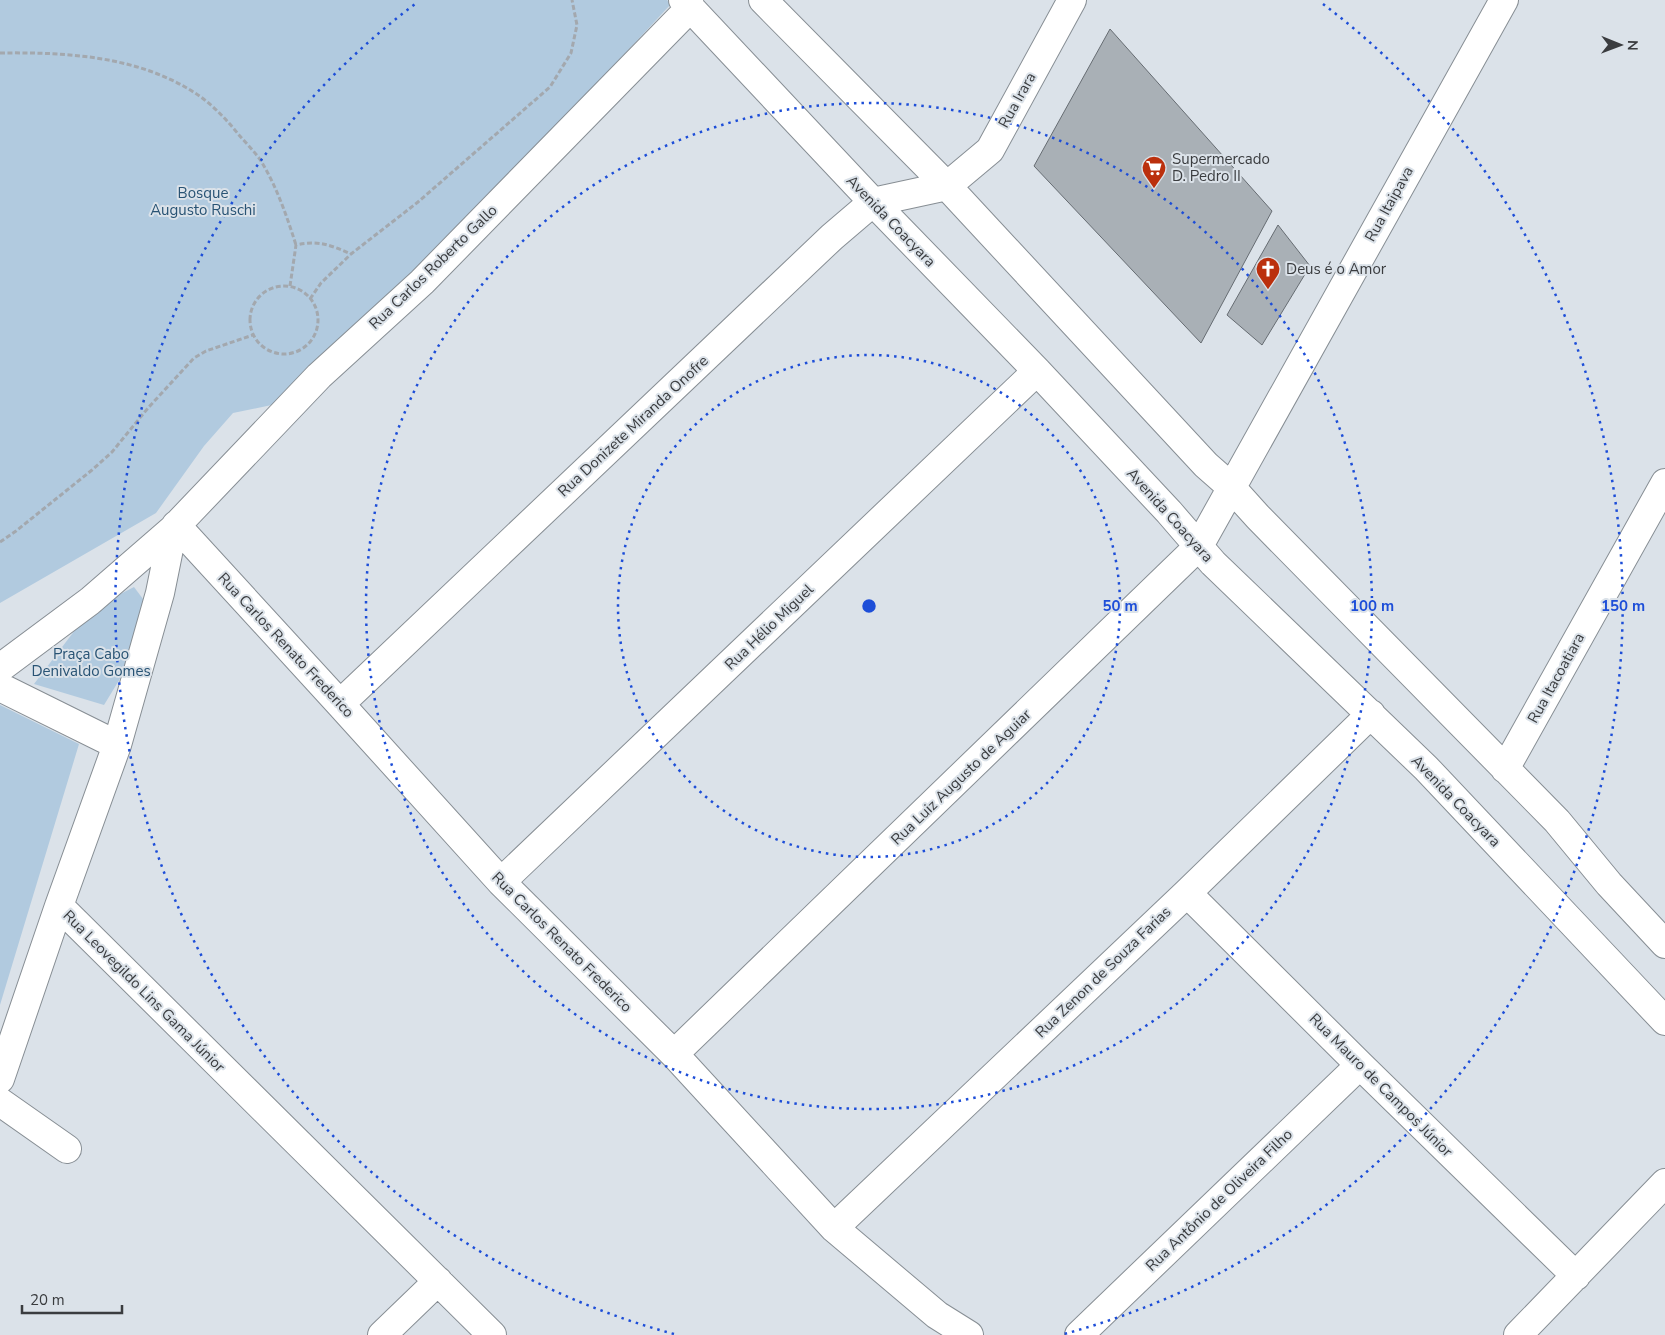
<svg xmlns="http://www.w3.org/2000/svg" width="1665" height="1335" viewBox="0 0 1665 1335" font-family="'Nunito Sans',sans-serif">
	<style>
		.green { fill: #b1cadf }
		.building { fill: #a9b0b6; stroke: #666c72 }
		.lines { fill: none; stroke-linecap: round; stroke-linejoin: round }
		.minor-casing { stroke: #878e94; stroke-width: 30 }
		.path { stroke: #a3a8ae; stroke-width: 3; stroke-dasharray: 5 2.5; stroke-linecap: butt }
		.minor { stroke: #fff; stroke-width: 28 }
		.ring { fill: none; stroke: #1d4ed8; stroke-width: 2.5; stroke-dasharray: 2.5 5 }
		.labels { text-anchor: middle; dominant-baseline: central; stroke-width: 4; stroke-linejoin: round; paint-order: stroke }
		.street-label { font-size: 15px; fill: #3a3c3f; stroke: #dbe2e9 }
		.poi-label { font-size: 15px; fill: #3a3c3f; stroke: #dbe2e9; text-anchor: start }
		.park-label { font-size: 15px; fill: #285374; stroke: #dbe2e9 }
		.centre { fill: #1d4ed8; stroke: #dbe2e9; stroke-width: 2.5 }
		.ring-label { font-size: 15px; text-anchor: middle; font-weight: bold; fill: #1d4ed8; stroke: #dbe2e9; stroke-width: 4; stroke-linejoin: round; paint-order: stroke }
	</style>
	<rect width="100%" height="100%" fill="#dbe2e9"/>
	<path class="green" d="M0,0h667l4,4 -251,270 -139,129 -48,10 -29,33 -48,67 -156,90z
		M134,587l12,16 -17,61 -25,41 -70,-21 57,-75z
		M0,705l79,39 -79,261z"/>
	<path class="building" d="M1110,29l162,182 -71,132 -167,-177z
		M1278,225l32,41 -48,79 -35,-30z"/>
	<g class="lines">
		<defs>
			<path id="minor" d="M683,0l190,202 164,169 132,141 44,51 213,205 239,253
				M763,0l184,186 259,279 25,22 27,30 299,304 52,63 56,60
				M176,525l164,179 161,178 173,172 160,174 103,87 32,20
				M0,668l90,-67 83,-72
				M0,687l117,58
				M340,704l492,-467 41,-35 74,-16 43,-36 82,-150
				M1505,769l160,-286
				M501,882l536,-511
				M1187,893l173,172 216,211
				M59,906l433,429
				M674,1054l525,-508 305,-546
				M0,1079l59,-173 58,-161 43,-152 13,-64 146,-153 103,-94 268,-274 -1,-8
				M0,1102l67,47
				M834,1228l353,-335 184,-179
				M382,1335l56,-54
				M1079,1335l281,-270
				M1518,1335l147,-152"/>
		</defs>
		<use href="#minor" class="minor-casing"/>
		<path class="path" d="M0,53c66,-1 138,3 195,40 17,11 31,26 44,42 7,8 16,17 22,26 16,26 26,56 35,84
			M290,286l6,-41c23,-5 34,0 55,9
			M250 320a34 34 0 1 1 68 0a34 34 0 1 1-68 0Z
			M310,299l11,-16 30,-29 67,-52 132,-115 21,-34 6,-28 -5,-25
			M0,542l16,-11 76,-61 20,-18 36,-44 46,-50 12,-7 47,-16"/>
		<use href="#minor" class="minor"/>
	</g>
	<g class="ring">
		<circle cx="869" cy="606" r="251"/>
		<circle cx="869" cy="606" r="503"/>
		<path d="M674 1334A754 754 0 0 1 415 4M1323 4A754 754 0 0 1 1064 1334"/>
	</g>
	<defs>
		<symbol id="supermarket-pin" viewBox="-11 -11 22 30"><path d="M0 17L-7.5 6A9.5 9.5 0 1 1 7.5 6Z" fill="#bb300d" stroke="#dbe2e9"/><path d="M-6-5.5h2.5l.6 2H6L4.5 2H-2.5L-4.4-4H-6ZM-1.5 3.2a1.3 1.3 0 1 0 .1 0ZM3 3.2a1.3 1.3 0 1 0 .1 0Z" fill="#fff"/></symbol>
		<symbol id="church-pin" viewBox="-11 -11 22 30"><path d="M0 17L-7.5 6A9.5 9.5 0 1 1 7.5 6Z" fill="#bb300d" stroke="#dbe2e9"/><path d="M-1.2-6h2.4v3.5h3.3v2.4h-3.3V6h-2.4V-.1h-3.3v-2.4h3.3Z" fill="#fff"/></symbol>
	</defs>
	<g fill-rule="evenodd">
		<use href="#supermarket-pin" x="1140" y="154" width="28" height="38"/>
		<use href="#church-pin" x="1254" y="255" width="28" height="38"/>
	</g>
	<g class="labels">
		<g class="street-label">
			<text transform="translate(1017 100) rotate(-61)">Rua Irara</text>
			<text transform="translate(1389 204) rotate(-61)">Rua Itaipava</text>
			<text transform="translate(891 221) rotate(46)">Avenida Coacyara</text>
			<text transform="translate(433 267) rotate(-44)">Rua Carlos Roberto Gallo</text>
			<text transform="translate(633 426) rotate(-43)">Rua Donizete Miranda Onofre</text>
			<text transform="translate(1170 515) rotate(48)">Avenida Coacyara</text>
			<text transform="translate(769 627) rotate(-44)">Rua Hélio Miguel</text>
			<text transform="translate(286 645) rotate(47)">Rua Carlos Renato Frederico</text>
			<text transform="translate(1556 678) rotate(-61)">Rua Itacoatiara</text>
			<text transform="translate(961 777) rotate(-44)">Rua Luiz Augusto de Aguiar</text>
			<text transform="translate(1456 801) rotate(46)">Avenida Coacyara</text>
			<text transform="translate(562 942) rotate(45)">Rua Carlos Renato Frederico</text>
			<text transform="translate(1103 972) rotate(-44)">Rua Zenon de Souza Farias</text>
			<text transform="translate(144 991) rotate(45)">Rua Leovegildo Lins Gama Júnior</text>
			<text transform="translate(1381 1085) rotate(45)">Rua Mauro de Campos Júnior</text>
			<text transform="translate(1219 1200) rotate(-44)">Rua Antônio de Oliveira Filho</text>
		</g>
		<g class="poi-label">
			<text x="1172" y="159">Supermercado<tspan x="1172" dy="17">D. Pedro II</tspan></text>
			<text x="1286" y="269">Deus é o Amor</text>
		</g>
		<g class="park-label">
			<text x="203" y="193">Bosque<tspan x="203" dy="17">Augusto Ruschi</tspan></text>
			<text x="91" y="654">Praça Cabo<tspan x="91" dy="17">Denivaldo Gomes</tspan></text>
		</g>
	</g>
	<circle cx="869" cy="606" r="8" class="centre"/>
	<g class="ring-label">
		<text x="1120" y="611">50 m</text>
		<text x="1372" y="611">100 m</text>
		<text x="1623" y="611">150 m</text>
	</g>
	<g transform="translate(1620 45) rotate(91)" stroke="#dbe2e9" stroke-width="4" paint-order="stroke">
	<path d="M0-4L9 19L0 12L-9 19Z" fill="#3a3c3f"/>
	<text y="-8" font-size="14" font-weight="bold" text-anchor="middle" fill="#3a3c3f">N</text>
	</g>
	<path d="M22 1305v8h100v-8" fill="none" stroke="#3a3c3f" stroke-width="2.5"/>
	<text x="30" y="1305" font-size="15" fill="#3a3c3f" stroke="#dbe2e9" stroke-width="4" paint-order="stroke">20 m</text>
</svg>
